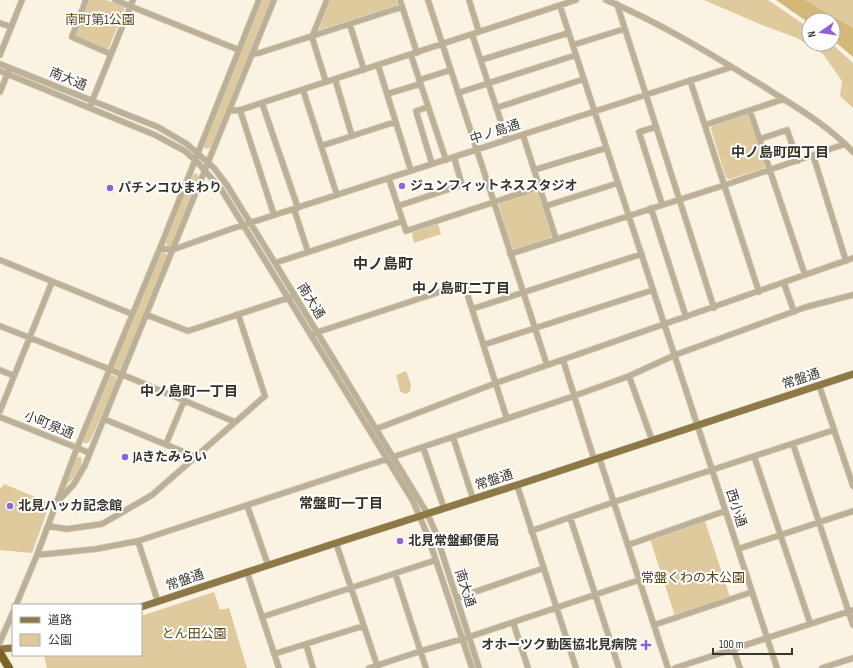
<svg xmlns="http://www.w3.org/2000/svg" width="853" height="668" viewBox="0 0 853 668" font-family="'Sofia Sans Condensed','Noto Sans JP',sans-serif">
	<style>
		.green { fill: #deca9c }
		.water { fill: #d3b879 }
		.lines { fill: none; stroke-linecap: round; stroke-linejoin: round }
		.minor-casing { stroke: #d7d1c2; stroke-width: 7 }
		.major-casing { stroke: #d7d1c2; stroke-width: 8 }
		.highway-casing { stroke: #d7d1c2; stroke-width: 10 }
		.minor { stroke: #bcb196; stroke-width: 5.5 }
		.major { stroke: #8d7846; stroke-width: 7 }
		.highway { stroke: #7c6324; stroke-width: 8 }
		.poi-dot { fill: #8e62dc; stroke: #fff; stroke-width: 1.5 }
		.labels { text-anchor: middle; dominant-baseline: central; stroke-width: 4; stroke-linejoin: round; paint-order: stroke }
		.park-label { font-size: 13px; fill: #584515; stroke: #fff }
		.street-label { font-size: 13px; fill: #38352e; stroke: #fff }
		.poi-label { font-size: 13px; font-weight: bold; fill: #38352e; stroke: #fff; text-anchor: start }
		.neighbourhood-label { font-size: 14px; font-weight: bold; fill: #393326; stroke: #fff }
		.quarter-label { font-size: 15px; font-weight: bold; fill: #393326; stroke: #fff }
	</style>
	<rect width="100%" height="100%" fill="#faf3e2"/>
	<path class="green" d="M88,0h18l19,7 -17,43 -34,-14z
		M261,0h11l-61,147 -5,2 -3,-4z
		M330,0h66l2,5 -79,25z
		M704,0h64l41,28v16h23l21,19v45l-13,-12 2,-15 -19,-27 -26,-16 -35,-13z
		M805,0h48v28z
		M746,114l3,1 16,51 -1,2 -34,11 -4,-1 -15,-49 1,-3z
		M196,173l3,3 -1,4 -25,63 -2,3h-4l-2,-5 27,-66z
		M535,191l4,2 13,42 -2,4 -35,11 -4,-3 -12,-41 1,-4z
		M438,224l3,10 -27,9 -2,-8 1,-3z
		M163,252l4,3v3l-45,111 -2,2 -6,-2 -1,-2 47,-112z
		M406,371l5,13 -1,8 -5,2 -5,-3 -4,-16z
		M111,375l5,1 1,4 -27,61 -3,2h-3l-1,-3z
		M78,457h3c3,10 -7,22 -14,27l-1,-1 10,-25z
		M4,484l46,19 -18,50 -32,-3v-61z
		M705,521l25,76 -55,19 -25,-77z
		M214,592l6,18 9,-2 18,60h-200l-3,-13h97v-39z"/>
	<path class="water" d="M776,0h29l48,28v29l-20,-17v-20h-24v3z"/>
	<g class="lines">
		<defs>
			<path id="minor" d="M86,0l-14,37 39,17
				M115,0l124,50
				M400,0l17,53
				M428,0l119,365
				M469,0l10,32
				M606,0c55,23 106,55 157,86 31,20 65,39 90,66
				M617,4l97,304
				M560,6l217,662
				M0,23l11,4
				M350,25l14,45
				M472,34l35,106
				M573,45l51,-16
				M252,54l7,-1 143,-46
				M0,55l22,-55
				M411,55l35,105
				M481,60l87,-27
				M0,64l158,63 29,17 27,24 13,17 48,78 152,250 8,18 44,137
				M378,65l33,106
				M0,71l155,64 30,16 14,13 22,25 192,312 14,33 45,134
				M335,79l17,57
				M419,80l32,-10
				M690,80l69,212
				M326,82l-14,-45 15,-37
				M303,90l34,105
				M0,92l8,-20
				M458,93l118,-38
				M387,94l33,-10
				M262,103l36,105
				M91,104l42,-104
				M428,107l-12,4 16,53
				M496,108l88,-29
				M240,110l34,105
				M229,111l11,-1 336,-110
				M750,111l55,164
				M705,125l79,-26
				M656,127l-17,5 23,72
				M523,135l33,104
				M760,139l27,-9 11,31
				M321,146l74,-24
				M813,155l33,106
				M534,170l72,-22
				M389,179l17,52 134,-44
				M398,206l64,-21 -8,-28
				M546,206l72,-23
				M651,208l35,109
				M294,209l14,43
				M160,248l12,2 59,-21 501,-162
				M510,254l215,-69 120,-41
				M0,260l132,54
				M275,263l128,-42
				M784,283l10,29
				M472,309l170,-55
				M147,315l41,16 103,-34
				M0,326l109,43 126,53
				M315,333l149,-49 43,135
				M483,345l170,-55
				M563,360l31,99
				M0,370l14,6
				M629,376l23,64
				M819,385l34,101
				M0,411l52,-129
				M0,417l90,36
				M104,419l92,38
				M376,429l120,-46 357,-125
				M453,437l20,62
				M166,444l18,-43
				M793,444l60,181
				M423,447l21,61
				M754,456l56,167
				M393,457l181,-61 55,-20 46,-21 131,-48 47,-12
				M599,457l69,211
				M517,485l59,183
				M59,500l15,-16 11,-19 189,-465
				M247,505l21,60
				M570,517l49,151
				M48,526l19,3 35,-5 50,-29 113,-99 -27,-82
				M531,531l83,-29 220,-72
				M138,541l20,61
				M336,543l42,125
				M628,545l97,-34
				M738,549l115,-38
				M37,555l59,-6 42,-8 249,-82
				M247,572l32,96
				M395,573l31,95
				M457,598l87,-30
				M16,605l21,-50 40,-107 83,-200 99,-248
				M262,617l174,-57
				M513,622l15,46
				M654,625l98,-33
				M0,642l13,-30
				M306,644l7,24
				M733,648l7,20
				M274,654l89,-28
				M369,668l52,-17 48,-14 170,-57
				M675,668l178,-58
				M822,668l31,-10"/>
			<path id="major" d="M141,607l195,-64 181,-58 336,-111
				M0,649l13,-1"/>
			<path id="highway" d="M0,653l9,15"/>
		</defs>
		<use href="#minor" class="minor-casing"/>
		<use href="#major" class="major-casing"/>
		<use href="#highway" class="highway-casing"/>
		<use href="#minor" class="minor"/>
		<use href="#major" class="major"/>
		<use href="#highway" class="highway"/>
	</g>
	<g class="poi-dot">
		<circle cx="402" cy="186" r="4"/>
		<circle cx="110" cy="188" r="4"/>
		<circle cx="125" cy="457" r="4"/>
		<circle cx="10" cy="506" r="4"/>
		<circle cx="400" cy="541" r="4"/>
		<path d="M644 639h4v4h4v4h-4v4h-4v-4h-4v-4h4z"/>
	</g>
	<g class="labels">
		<g class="park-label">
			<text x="100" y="20">南町第1公園</text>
			<text x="693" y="578">常盤くわの木公園</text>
			<text x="194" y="634">とん田公園</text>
		</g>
		<g class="street-label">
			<text transform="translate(68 79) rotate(22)">南大通</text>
			<text transform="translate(495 132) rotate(-18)">中ノ島通</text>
			<text transform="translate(311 301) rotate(58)">南大通</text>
			<text transform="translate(801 379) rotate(-18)">常盤通</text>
			<text transform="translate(49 425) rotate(22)">小町泉通</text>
			<text transform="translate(494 480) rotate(-18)">常盤通</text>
			<text transform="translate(736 508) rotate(72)">西小通</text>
			<text transform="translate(185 580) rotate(-19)">常盤通</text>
			<text transform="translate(465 588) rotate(72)">南大通</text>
		</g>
		<g class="poi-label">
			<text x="410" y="186">ジュンフィットネススタジオ</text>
			<text x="118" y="188">パチンコひまわり</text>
			<text x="133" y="457">JAきたみらい</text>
			<text x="18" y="506">北見ハッカ記念館</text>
			<text x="408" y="541">北見常盤郵便局</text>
			<text x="637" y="645" text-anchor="end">オホーツク勤医協北見病院</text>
		</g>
		<g class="neighbourhood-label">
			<text x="780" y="152">中ノ島町四丁目</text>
			<text x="461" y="288">中ノ島町二丁目</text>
			<text x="189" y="391">中ノ島町一丁目</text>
			<text x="341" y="503">常盤町一丁目</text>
		</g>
		<g class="quarter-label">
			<text x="383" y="264">中ノ島町</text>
		</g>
	</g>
	<rect x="12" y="604" width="130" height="52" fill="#ffffff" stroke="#afaeab"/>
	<rect x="20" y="617" width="20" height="6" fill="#8d7846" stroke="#afaeab"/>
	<text x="48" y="624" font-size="12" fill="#38352e">道路</text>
	<rect x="20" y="634" width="20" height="12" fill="#deca9c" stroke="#afaeab"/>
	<text x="48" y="644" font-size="12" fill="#38352e">公園</text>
	<g transform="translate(821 32) rotate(257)"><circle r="19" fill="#ffffff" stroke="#afaeab"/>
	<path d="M0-3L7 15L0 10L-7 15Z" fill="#8e62dc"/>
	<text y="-6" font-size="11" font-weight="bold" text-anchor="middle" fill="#38352e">N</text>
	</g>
	<path d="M713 648v6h79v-6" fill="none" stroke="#38352e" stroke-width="2"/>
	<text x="719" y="648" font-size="12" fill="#38352e" stroke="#ffffff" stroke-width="3" paint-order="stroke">100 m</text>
</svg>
